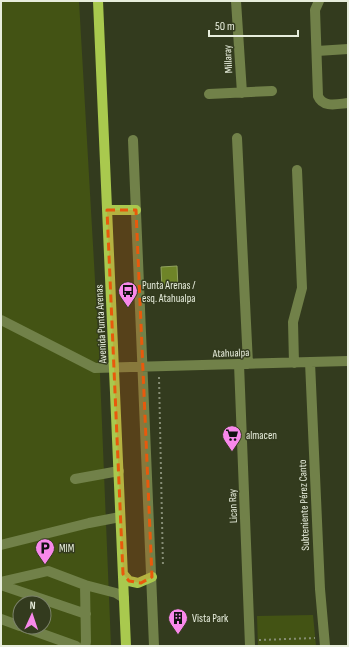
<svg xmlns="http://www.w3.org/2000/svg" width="349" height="647" viewBox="0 0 349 647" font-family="'Sofia Sans Condensed',sans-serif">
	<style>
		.green { fill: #435314; fill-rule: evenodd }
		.water { fill: #6e8428; stroke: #92a45e }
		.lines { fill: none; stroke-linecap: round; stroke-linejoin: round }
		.path { stroke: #868d75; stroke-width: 2; stroke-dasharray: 2 3; stroke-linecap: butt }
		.minor { stroke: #718149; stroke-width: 10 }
		.major { stroke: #a9c94e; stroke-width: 10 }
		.marked { fill: #e8590c; fill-opacity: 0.2; stroke: #e8590c; stroke-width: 3; stroke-dasharray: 8 5; stroke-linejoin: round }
		.labels { text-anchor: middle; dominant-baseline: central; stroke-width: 3; stroke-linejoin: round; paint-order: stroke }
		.street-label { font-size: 11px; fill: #e7eddc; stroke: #333b1e }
		.poi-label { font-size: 11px; fill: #e7eddc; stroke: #333b1e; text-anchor: start }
	</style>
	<rect width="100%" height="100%" fill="#333b1e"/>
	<path class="green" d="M1,1h78l20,349 12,296h-110zM20,603h24v24h-24z
		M313,615l3,31h-58l-1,-30z"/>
	<path class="water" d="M177,266l1,22 -16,1 -1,-22z"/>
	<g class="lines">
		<path class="path" d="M159,377l4,190
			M259,640l56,-2"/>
		<path class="minor" d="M236,1l6,92
			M319,1l-4,9 3,86c5,12 19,8 30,7
			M317,51l31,-2
			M209,94l63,-3
			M237,138l11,226
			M133,140l21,506
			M1,320l94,48 253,-7
			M310,362l10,227 5,57
			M294,363l-1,-41 9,-34 -5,-118
			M239,364l11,282
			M75,479l44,-8
			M1,545l88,-22 31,-6
			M1,582l47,-11 37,14 31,8 8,5
			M1,585l85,29
			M1,619l19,7
			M23,627l53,19
			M85,646l1,-4 -1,-57"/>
		<path class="major" d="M98,1l28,645
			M107,210h29
			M123,574l6,7 9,2 14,-6"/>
	</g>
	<path class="marked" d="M107,210h29l16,367 -11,6 -12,-2 -6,-7z"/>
	<defs>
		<symbol id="bus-pin" viewBox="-11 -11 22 30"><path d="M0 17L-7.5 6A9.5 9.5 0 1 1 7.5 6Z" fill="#f888ea" stroke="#333b1e"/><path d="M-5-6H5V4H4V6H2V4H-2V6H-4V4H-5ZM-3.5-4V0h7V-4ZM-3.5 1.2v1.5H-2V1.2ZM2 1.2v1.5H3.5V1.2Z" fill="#111"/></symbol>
		<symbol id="supermarket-pin" viewBox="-11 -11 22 30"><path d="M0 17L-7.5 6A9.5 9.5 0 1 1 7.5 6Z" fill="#f888ea" stroke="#333b1e"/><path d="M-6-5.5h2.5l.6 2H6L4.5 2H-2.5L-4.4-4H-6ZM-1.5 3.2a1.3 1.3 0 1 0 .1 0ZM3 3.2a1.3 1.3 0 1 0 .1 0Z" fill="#111"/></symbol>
		<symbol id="parking-pin" viewBox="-11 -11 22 30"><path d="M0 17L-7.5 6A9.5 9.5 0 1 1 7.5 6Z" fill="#f888ea" stroke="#333b1e"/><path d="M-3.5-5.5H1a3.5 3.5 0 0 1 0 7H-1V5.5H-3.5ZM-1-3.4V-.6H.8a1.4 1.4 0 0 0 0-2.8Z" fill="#111"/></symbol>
		<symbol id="building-pin" viewBox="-11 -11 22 30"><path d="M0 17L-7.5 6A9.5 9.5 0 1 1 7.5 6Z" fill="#f888ea" stroke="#333b1e"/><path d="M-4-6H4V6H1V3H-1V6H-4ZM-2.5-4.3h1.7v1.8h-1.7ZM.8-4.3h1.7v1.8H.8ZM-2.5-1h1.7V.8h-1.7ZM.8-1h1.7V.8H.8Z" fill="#111"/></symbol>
	</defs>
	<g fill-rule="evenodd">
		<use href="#bus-pin" x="117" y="280" width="22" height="30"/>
		<use href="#supermarket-pin" x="221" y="424" width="22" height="30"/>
		<use href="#parking-pin" x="34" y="537" width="22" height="30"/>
		<use href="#building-pin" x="167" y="607" width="22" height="30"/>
	</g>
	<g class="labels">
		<g class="street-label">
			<text transform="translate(228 59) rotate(-93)">Millaray</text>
			<text transform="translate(101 324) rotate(-93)">Avenida Punta Arenas</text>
			<text transform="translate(231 353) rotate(-2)">Atahualpa</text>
			<text transform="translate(304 505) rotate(-92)">Subteniente Pérez Canto</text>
			<text transform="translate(233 506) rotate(-92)">Lican Ray</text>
		</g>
		<g class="poi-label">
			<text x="142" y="285">Punta Arenas /<tspan x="142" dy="13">esq. Atahualpa</tspan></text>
			<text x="246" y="435">almacen</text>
			<text x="59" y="548">MIM</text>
			<text x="192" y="618">Vista Park</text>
		</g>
	</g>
	<rect width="349" height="647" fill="none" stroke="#e7eddc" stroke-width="4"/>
	<g transform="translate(32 615) rotate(3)"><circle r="19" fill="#333b1e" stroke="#7b826a"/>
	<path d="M0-3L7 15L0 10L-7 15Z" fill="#f888ea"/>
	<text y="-6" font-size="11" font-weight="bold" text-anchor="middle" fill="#e7eddc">N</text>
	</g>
	<path d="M209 30v6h89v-6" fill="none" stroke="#e7eddc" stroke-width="2"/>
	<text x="215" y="30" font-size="12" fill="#e7eddc" stroke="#333b1e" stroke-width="3" paint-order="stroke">50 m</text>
</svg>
